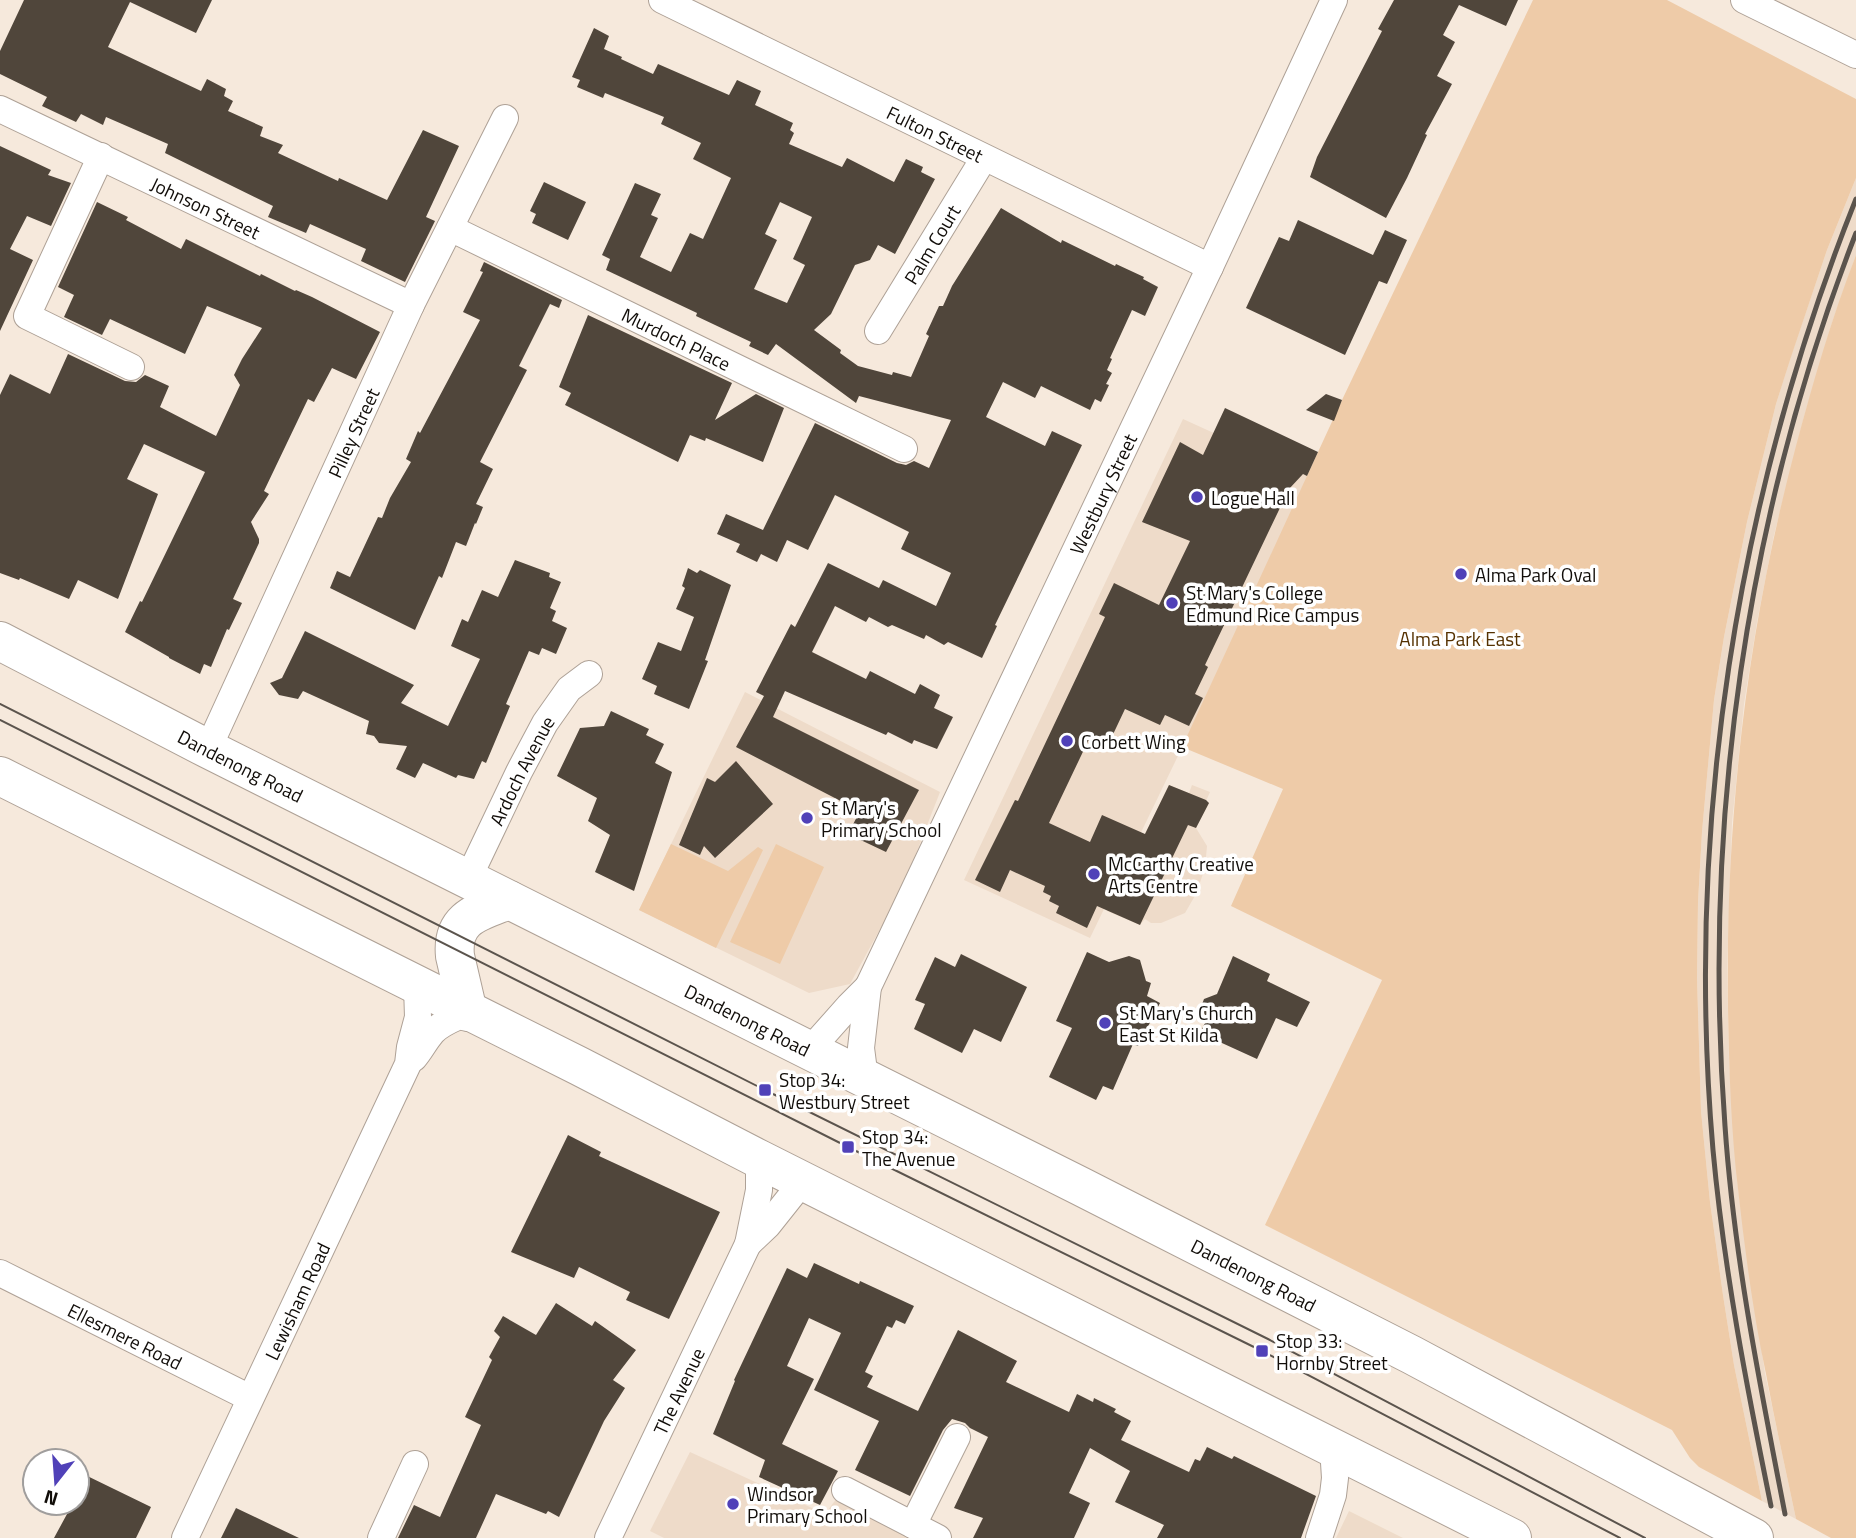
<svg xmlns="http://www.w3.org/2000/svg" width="1856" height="1538" viewBox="0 0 1856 1538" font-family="'Titillium Web',sans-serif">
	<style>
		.built { fill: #eedbc9 }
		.green { fill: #eecba8 }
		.building { fill: #50463b; fill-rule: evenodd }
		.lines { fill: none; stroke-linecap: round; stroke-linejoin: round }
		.minor-casing { stroke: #aea196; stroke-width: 28 }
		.highway-casing { stroke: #aea196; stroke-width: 40 }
		.minor { stroke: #fff; stroke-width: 26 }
		.highway { stroke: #fff; stroke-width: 38 }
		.tram { stroke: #5b544d; stroke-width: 2 }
		.rail { stroke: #5b544d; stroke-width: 5 }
		.poi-dot { fill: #5041b8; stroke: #fff; stroke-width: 2.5 }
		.labels { text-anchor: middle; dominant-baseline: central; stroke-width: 7; stroke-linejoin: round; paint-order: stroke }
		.street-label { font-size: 19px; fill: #110d09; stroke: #fff }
		.poi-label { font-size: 19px; fill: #110d09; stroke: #fff; text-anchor: start }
		.park-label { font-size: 19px; fill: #553101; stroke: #fff }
	</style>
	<rect width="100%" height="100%" fill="#f6e9dc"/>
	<path class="built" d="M1856,178v77l-25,71 -27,91 -30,118 -17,87 -13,82 -12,119 -5,144 2,93 9,128 27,185 31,146 -34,-18 -28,-136 -11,-70 -13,-93 -9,-91 -4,-133 1,-76 4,-70 12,-132 10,-63 23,-115 29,-118 14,-45 37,-109z
		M1183,419l125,57 -118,255 -100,207 -126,-58z
		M745,692l195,100 -37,95 -53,97 -41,9 -170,-83z
		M1169,785l20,8 3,-8 18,7 -4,9 3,2 -13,25 11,18 -2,22 -9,26 -11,19 -24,10h-10l-6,-4 -5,6 -33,-14z
		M690,1452l135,62 15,-20 82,44h-258l-14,-7z
		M1349,1511l54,27h-67z"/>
	<path class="green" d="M1533,0h134l189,99v79l-29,72 -37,110 -14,44 -29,118 -23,115 -10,63 -12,132 -4,70 -1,76 4,133 9,91 13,93 11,70 28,136 -63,-34 -9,-9 -18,-28 -407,-205 117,-245 -151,-74 52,-117 -101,-42 160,-347z
		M1856,255v1283h-25l-35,-19c-10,-48 -21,-96 -30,-145 -13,-61 -21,-123 -28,-185 -7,-60 -9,-121 -10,-181 -3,-190 19,-378 68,-562 17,-64 36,-129 60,-191z
		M671,844l57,27 30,-24 5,3 -47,98 -77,-38z
		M776,844l48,23 -44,97 -50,-22z"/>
	<path class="building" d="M24,0h188l-16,33 -66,-31 -22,45 93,44 6,-12 19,10 -2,7 9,5 -5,10 35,16 -3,9 23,9 -5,8 60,28 1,-3 48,22 36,-70 36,16 -33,71 9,4 -30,61 -44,-21 5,-12 -56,-25 -4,9 -38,-16 5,-11 -108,-53 3,-9 -62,-27 -3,8 -22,-11 -5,8 -34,-16 5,-9 -47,-23v-23z
		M1394,0h124l-12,26 -47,-21 -16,30 12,7 -18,34 15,8 -27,50 2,1 -20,43 -21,40 -76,-41 7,-20 65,-126 -4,-2z
		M594,28l15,8 -5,13 18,8 -1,2 32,15 5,-10 71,31 8,-15 24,11 -6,14 38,18 -3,7 4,3 -5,11 53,23 5,-9 47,24 12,-23 17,8 -2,5 14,7 -40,75 -17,-9 -8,15 -15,5 -24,49 -17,16 27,20 -1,3 18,13 34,9 1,-3 18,5 18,-41 -3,-2 13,-28h4l9,-20 49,-78 60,35 1,-3 53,26 1,-2 28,13 -1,2 15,8 -13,29 -13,-6 -22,48 2,1 -5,11 5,3 -6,11 3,1 -8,17 -6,-3 -5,11 -49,-24 -6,12 -32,-16 -17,35 59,29 7,-15 30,14 -87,180 2,1 -15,32 -34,-16 -4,3 -18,-10 -2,4 -32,-14 -4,2 -19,-10 -3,5 -31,-16 -23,46 54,27 4,-8 45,23 5,-10 20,11 -6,13 19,9 -16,32 -23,-9 -2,4 -24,-12 -2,3 -101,-44 -12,26 146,73 -33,62 -38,-18 12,-23 -124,-64 28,-51 -8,-4 35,-68 4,3 33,-64 51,25 4,-8 53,26 15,-33 -50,-24 8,-17 -74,-37 -27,55 -21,-10 -10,22 -16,-8 -4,8 -21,-10 4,-8 -23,-10 9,-20 37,16 52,-107 82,40 9,2 8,-4 15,7 22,-48 -92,-24 -3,7 -80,-59 -8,11 -19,-9 2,-4 -55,-26 1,-3 -91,-43 4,-11 -8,-4 33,-72 26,11 -10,21 7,3 -18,39 31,15 19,-39 13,6 28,-61 -38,-19 8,-16 -40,-19 3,-7 -59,-24 -2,5 -26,-11 3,-7 -8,-3zM780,202l32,15 -19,42 12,6 -18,38 -33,-14 23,-49 -12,-6z
		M0,146l51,24 -3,5 23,8 -20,43 -24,-10 -17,33 23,11 -33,71z
		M544,182l42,20 -18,38 -36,-17 4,-9 -6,-3z
		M97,202l31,15 -2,3 55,29 5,-10 74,37 1,-2 34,17 1,-1 16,7 68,35 -24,47 -24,-11 -18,34 -6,-3 -44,92 5,3 -18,28 8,17v4l-26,56 9,4 -13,27 -2,-1 -16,38 -7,-3 -4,10 -31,-16v-1l-44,-25 15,-31 2,1 63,-130 -61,-28 -17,35 31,15 -40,105 -40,-19 -9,19 -49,-21 -1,2 -19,-7v-178l10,-21 40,20 18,-40 57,27 11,1 9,-7 24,11 -9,21 56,29 24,-51 -6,-10 8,-16 20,-31 -55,-22 -22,48 -75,-35 -8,16 -38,-18 10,-22 -16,-8z
		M1298,220l75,35 12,-25 22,10 -20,44 -8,-3 -34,74 -99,-47 33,-71 10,4z
		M484,262l78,38 -3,8 -9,-4 -31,62 8,4 -47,92 13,7 -17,35 7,3 -7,17 -1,-1 -9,23 -10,-4 -14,36 -3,-2 -24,54 -85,-42 7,-17 13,6 28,-60 4,1 8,-20 21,-36 -5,-3 12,-28 2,2 60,-113 -17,-8 20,-40 -3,-1z
		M588,315l144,68 -17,37 41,-26 28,14 -21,54 -57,-24 -1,3 -15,-6 -12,27 -113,-57 6,-12 -12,-6z
		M1326,394l16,6 -8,21 -28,-11z
		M1225,408l93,44 -11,24 -4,-2 -14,15 -84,176 3,2 -13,27 8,4 -14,28 -24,-11 -5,10 -35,-16 -17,36 -18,-8 -41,86 41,19 12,-27 43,19 24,-49 37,15 3,3 -13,25 -8,-3 -48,100 -43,-19 -10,22 -31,-15 3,-7 -10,-5 2,-5 -8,-4 2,-6 -35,-16 -10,22 -25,-12 40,-80 3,1 87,-184 -6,-3 15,-31 45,22 31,-64 -48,-19 38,-80 23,13z
		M515,560l35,13 -1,4 12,5 -11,26 6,3 -4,10 15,7 -11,26 -14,-6 -3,7 -10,-4 -23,53 4,2 -24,57 -4,-2 -8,18 -16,-4 -2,3 -33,-15 -8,15 -19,-9 11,-23 -28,-3 -5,-7 -8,-2 3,-13 -66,-30 -5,8 -19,-4 -9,-12 12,-5 23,-47 109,54 -13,18 47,23 32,-67 -29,-13 11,-27 6,3 14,-32 16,7z
		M688,568l9,5 3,-3 31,15 -26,75 3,1 -19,48 -35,-15 3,-8 -15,-7 16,-37 23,9 13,-34 -18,-8 9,-21 -3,-2z
		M611,711l38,18 -3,6 18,9 -9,19 17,9 -38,119 -39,-19 15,-37 -22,-14 9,-23 -40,-22 23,-48 24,-2z
		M736,761l37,43 -58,54 -11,-12 -4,9 -21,-10 28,-67 8,4z
		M1087,952l22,10 20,-6 11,4 6,21 5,2 -4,13 13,7 -22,43 -5,-2 -20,46 -10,-4 -7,14 -47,-23 23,-49 -16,-7z
		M961,954l66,33 -26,55 -27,-13 -12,24 -48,-24 11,-25 -10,-4 20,-43 20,10z
		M1233,956l37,18 -3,7 43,21 -13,25 -21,-9 -19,41 -57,-26 7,-14 -6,-12 3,-8 13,-5z
		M568,1135l33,17 -2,4 121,56 -51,107 -43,-19 4,-8 -51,-25 -5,11 -63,-26z
		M814,1263l45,21 1,-3 54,25 -9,18 -9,-4 -4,8 -5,-2 -22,46 8,4 -6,11 51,24 40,-81 59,31 -11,21 63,30 8,-18 16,8 1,-4 22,11 -2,3 17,9 -10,19 68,32 6,-13 5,2 7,-14 25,12 2,-3 82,40 -15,42h-144l7,-13 -49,-23 15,-31 -40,-23 -21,45 21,10 -16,35h-101l10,-20 -29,-10 34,-71 -18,-9 -5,-5 -13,-4 -9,11 -33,66 -55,-26 24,-49 -65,-31 27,-57 -32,-15 -22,48 27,13 -32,65 56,27 -18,34 -61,-28 6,-17 -52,-26 22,-53 -1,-1 53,-112 20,10z
		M556,1303l36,23 3,-5 41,29 -23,30 12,8 -21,33 -45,96 -11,-6 -2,3 -50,-20 -20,44h-78l16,-33 26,12 41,-92 -16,-8 27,-57 -3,-3 11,-20 -6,-6 9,-15 33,19z
		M77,1471l74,36 -15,31h-82l19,-35h4z
		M236,1508l63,30h-78z"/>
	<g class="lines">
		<defs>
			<g id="minor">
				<path id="s1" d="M662,0l548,267"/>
				<path d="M1744,0l112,55"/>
				<path id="s2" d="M0,109l411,196"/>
				<path d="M101,156l-74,160 104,51"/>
				<path id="s3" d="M450,228l454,221"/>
				<path id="s4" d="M878,331l106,-173"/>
				<path id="s5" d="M208,749l203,-444 94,-187"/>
				<path id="s6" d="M468,879l51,-107 26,-49 24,-34 20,-15"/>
				<path d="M809,1051l40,-45 19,-19"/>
				<path d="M414,1058c7,-8 11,-17 18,-25 8,-10 24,-15 36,-21"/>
				<path id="s7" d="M865,1079l-4,-31 7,-61 342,-720 124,-267"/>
				<path d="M748,1244l20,-19 35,-44"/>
				<path id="s8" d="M0,1273l250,125"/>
				<path d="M845,1490l93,48"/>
				<path d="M913,1525l44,-88"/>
				<path id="s9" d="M185,1538l223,-474 2,-17 8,-30 -1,-31"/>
				<path d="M381,1538l34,-74"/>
				<path id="s10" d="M608,1538l140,-294 11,-54v-31"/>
				<path d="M1319,1538l14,-43 2,-17 -2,-31"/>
			</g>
			<g id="highway">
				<path id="s11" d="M0,641l208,108 872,437 332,169 342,183"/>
				<path d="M0,776l579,290 180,93 753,379"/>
				<path d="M468,1012l-13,-56c-4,-39 24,-44 54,-56"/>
			</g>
		</defs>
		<use href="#minor" class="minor-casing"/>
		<use href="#highway" class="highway-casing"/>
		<use href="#minor" class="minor"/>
		<use href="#highway" class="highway"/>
		<path class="tram" d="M0,704l765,386 503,249 377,199
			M0,720l848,427 414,204 358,187"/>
		<path class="rail" d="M1771,1506c-24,-118 -47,-236 -58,-356 -28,-323 23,-651 143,-951
			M1785,1514c-25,-129 -51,-257 -60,-388 -23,-302 21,-611 131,-893"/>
	</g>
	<g class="poi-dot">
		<circle cx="1197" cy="497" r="7"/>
		<circle cx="1461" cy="574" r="7"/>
		<circle cx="1172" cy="603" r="7"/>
		<circle cx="1067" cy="741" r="7"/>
		<circle cx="807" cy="818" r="7"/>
		<circle cx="1094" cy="874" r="7"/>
		<circle cx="1105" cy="1023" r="7"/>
		<rect x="758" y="1083" width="14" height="14" rx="3.5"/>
		<rect x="841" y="1140" width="14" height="14" rx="3.5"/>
		<rect x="1255" y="1344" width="14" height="14" rx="3.5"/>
		<circle cx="733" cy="1504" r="7"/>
	</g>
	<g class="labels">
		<g class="street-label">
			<text stroke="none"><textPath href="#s1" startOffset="304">Fulton Street</textPath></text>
			<text stroke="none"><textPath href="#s2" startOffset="228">Johnson Street</textPath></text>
			<text stroke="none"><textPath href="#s4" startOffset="102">Palm Court</textPath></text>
			<text stroke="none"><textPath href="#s3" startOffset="252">Murdoch Place</textPath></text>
			<text stroke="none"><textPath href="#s5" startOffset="348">Pilley Street</textPath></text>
			<text stroke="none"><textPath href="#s7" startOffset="639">Westbury Street</textPath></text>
			<text stroke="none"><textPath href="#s11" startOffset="271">Dandenong Road</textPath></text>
			<text stroke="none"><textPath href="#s6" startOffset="121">Ardoch Avenue</textPath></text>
			<text stroke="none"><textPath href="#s11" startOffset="838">Dandenong Road</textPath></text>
			<text stroke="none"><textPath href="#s11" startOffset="1405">Dandenong Road</textPath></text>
			<text stroke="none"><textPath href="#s9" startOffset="262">Lewisham Road</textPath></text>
			<text stroke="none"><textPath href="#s8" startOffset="140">Ellesmere Road</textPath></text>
			<text stroke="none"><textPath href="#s10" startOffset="163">The Avenue</textPath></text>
		</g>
		<g class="poi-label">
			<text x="1211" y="497">Logue Hall</text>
			<text x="1475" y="574">Alma Park Oval</text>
			<text x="1186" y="592">St Mary's College<tspan x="1186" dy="22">Edmund Rice Campus</tspan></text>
			<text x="1081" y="741">Corbett Wing</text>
			<text x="821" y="807">St Mary's<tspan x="821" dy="22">Primary School</tspan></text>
			<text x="1108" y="863">McCarthy Creative<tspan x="1108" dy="22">Arts Centre</tspan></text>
			<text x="1119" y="1012">St Mary's Church<tspan x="1119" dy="22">East St Kilda</tspan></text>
			<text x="779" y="1079">Stop 34:<tspan x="779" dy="22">Westbury Street</tspan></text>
			<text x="862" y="1136">Stop 34:<tspan x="862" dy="22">The Avenue</tspan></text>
			<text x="1276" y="1340">Stop 33:<tspan x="1276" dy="22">Hornby Street</tspan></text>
			<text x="747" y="1493">Windsor<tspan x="747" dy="22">Primary School</tspan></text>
		</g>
		<g class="park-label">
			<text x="1460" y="638">Alma Park East</text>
		</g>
	</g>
	<g transform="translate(56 1482) rotate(197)"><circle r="33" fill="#ffffff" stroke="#a09e9d" stroke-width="2"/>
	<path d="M0-5L12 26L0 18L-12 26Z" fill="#5041b8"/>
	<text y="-10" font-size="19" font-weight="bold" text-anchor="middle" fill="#110d09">N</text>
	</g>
</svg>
